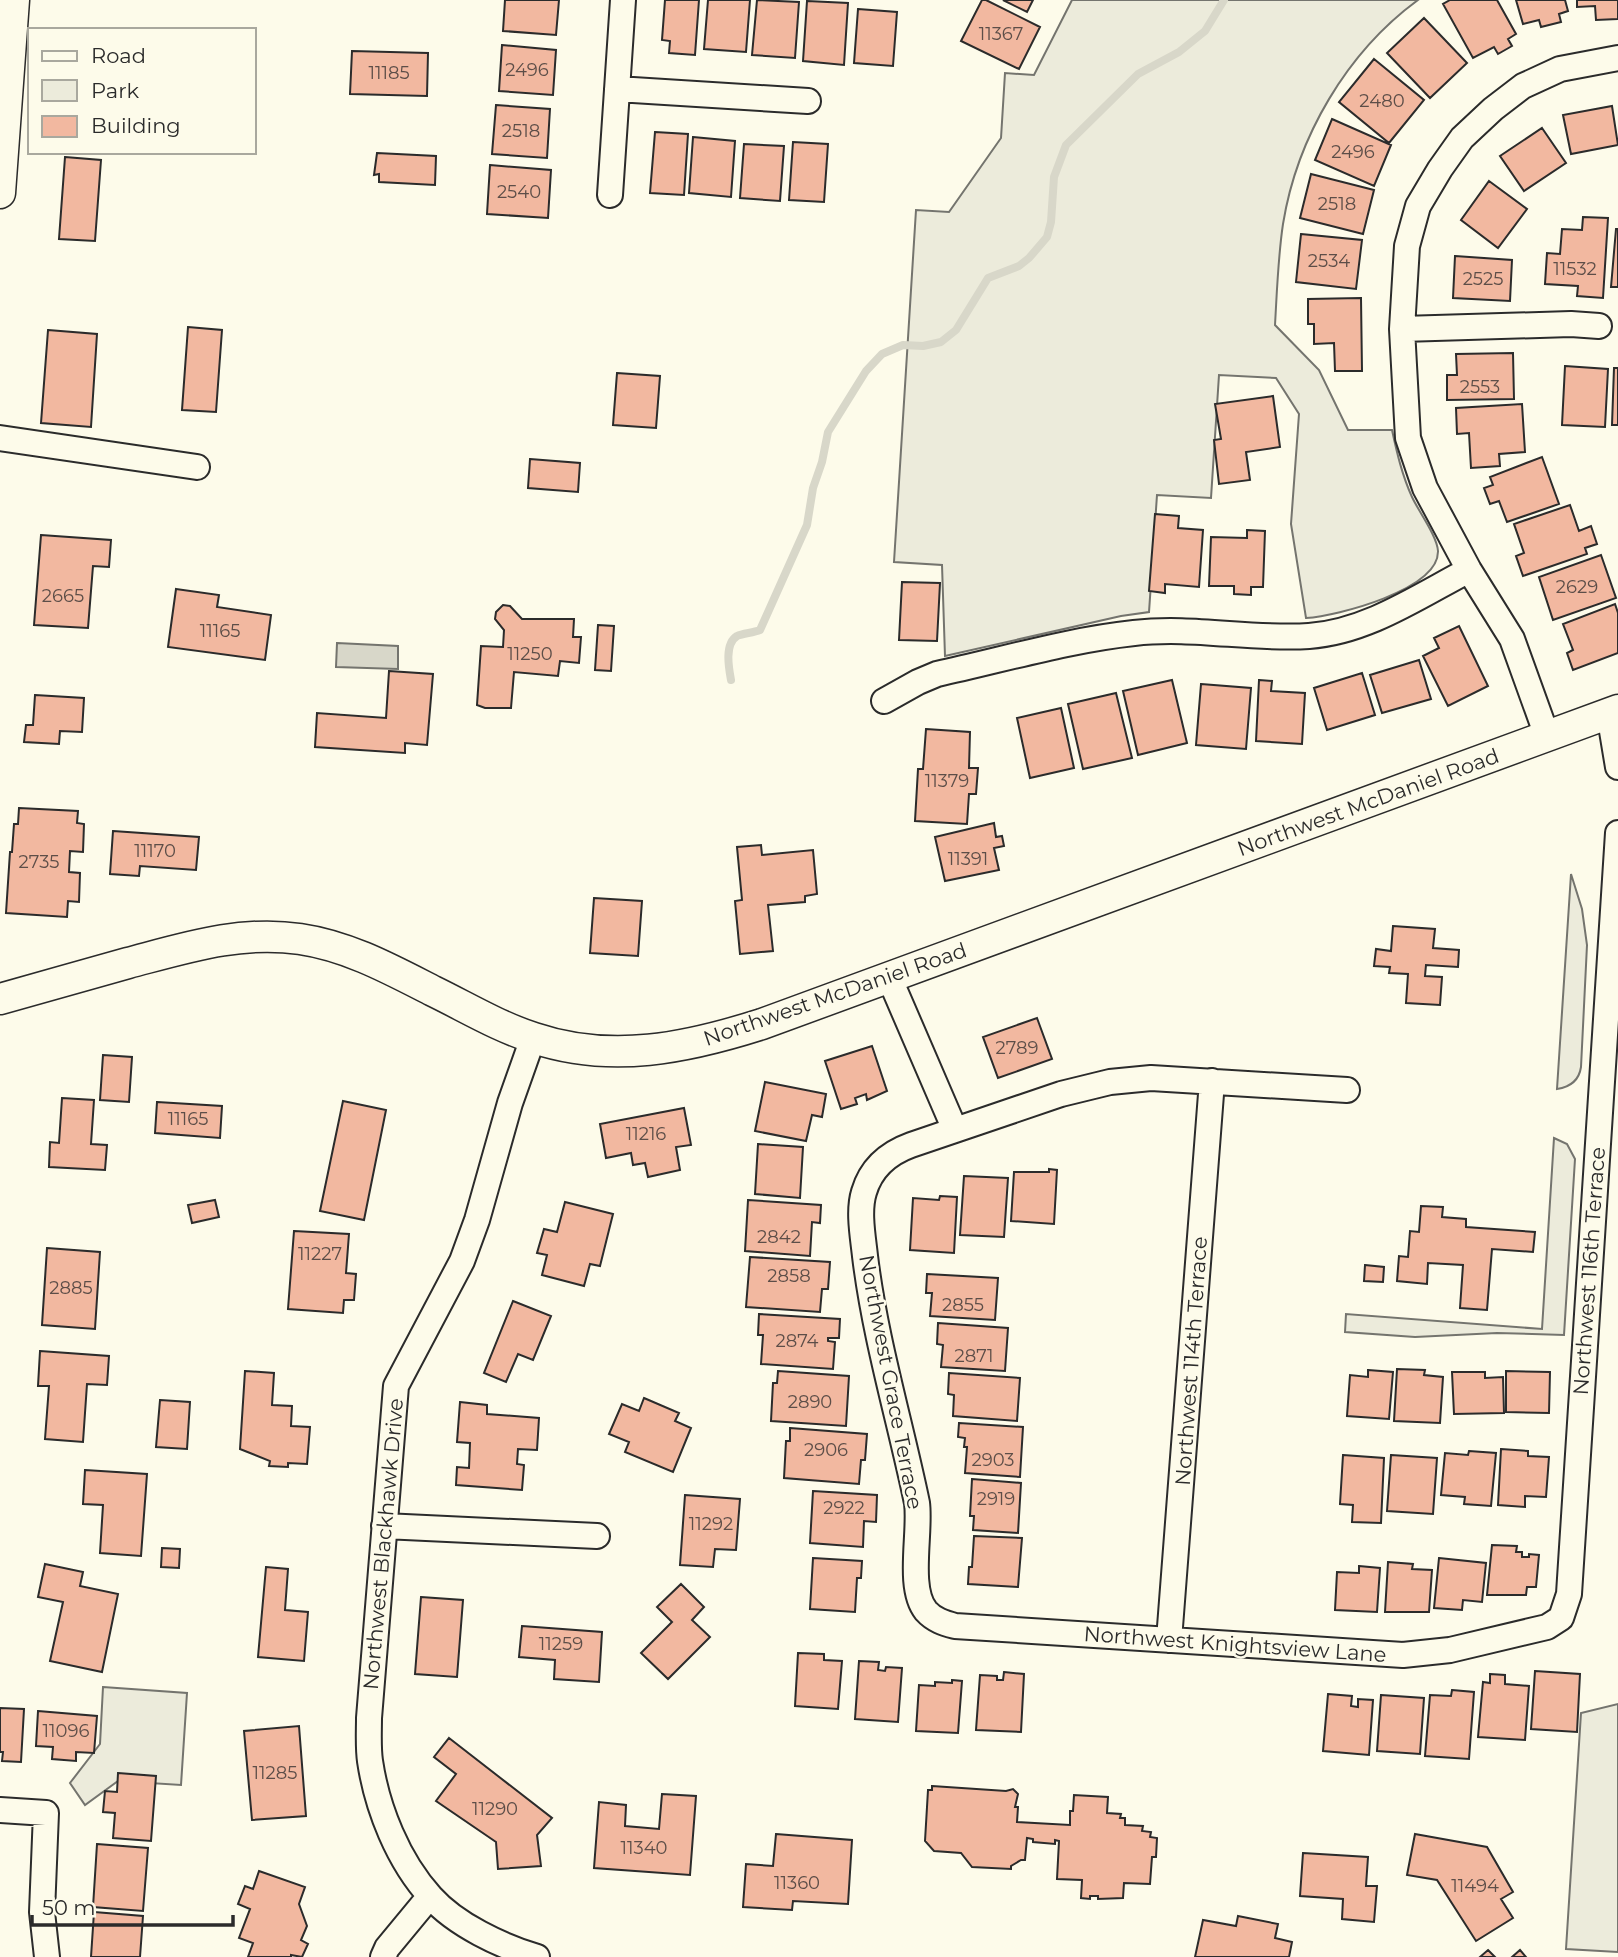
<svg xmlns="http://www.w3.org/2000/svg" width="1618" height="1957" viewBox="0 0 1618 1957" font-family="Montserrat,sans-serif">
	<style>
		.green { fill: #ecebdb; stroke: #74746e; stroke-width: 2 }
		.water { fill: #d8d7c9; stroke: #74746e; stroke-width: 2 }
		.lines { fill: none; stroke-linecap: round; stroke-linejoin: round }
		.stream { stroke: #d8d7c9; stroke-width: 8 }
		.building { fill: #f2b8a0; stroke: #2b2b2b; stroke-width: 2 }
		.minor-casing { stroke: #2b2b2b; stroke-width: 28 }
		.tertiary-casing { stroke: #2b2b2b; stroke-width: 33 }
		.minor { stroke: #fdfbea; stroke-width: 24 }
		.tertiary { stroke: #fdfbea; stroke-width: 30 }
		.labels { text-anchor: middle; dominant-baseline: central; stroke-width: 5; stroke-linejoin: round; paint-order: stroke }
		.number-label { font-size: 18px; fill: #5d4e48 }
		.street-label { font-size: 21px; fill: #2b2b2b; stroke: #fdfbea }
	</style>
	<rect width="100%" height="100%" fill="#fdfbea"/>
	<path class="green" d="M1072,0h346c-71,52 -121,137 -135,224 -5,33 -6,67 -8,101l44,45 29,60h44c5,23 10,45 20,67 7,15 25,39 26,54 1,39 -101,65 -132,67l-15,-94 8,-110 -23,-36 -57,-3 -8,123 -54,-3 -8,117 -28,4 -176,40 -3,-91 -48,-3 22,-352 33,2 52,-74 4,-65 29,2z
		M1571,874l11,35 5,36 -6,122c-2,14 -11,20 -24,22z
		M1554,1138l13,6 8,15 -11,176 -67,-2 -82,4 -70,-5 1,-18 196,15z
		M103,1687l84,6 -6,92 -63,-4 -33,24 -15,-22 30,-39z
		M1618,1704v248l-52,-3 15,-236z"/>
	<path class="water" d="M337,643l61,3v23l-62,-2z"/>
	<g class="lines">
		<path class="stream" d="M731,680c-2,-11 -7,-36 6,-44 6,-3 16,-3 23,-6l47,-105 6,-37 9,-26 6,-30 38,-61 16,-17 21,-9 20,1 18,-4 15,-12 32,-52 31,-12 10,-8 18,-21 4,-15 3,-45 12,-32 72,-71 41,-22 26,-21 19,-31"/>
	</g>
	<path class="building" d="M505,0h54l-3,35 -53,-4z
		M665,0h34l-4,55 -26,-2 1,-12 -8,-1z
		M708,0h42l-4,52 -42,-3z
		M757,0l42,2 -4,56 -43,-3z
		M982,0h4l54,27 -21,42 -58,-28z
		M1003,0h30l-6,12z
		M1450,0h47l19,34 -8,5 4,7 -14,8 -4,-7 -21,11 -30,-54z
		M1516,0h49l3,11 -9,3 2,8 -20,5 -2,-7 -16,4z
		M1577,0h41v19l-22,1 -1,-14 -18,1z
		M807,1l41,2 -4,62 -41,-4z
		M858,9l39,3 -4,54 -39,-3z
		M1424,18l43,45 -37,35 -43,-45z
		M502,45l54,5 -3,45 -54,-4z
		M352,51l76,2 -1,43 -77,-2z
		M1374,59l50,41 -35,43 -50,-41z
		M496,105l54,4 -3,49 -55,-4z
		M1612,106l6,39 -47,9 -8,-39z
		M1332,119l59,26 -17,41 -59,-26z
		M1542,128l24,35 -42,28 -24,-35z
		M655,132l33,2 -4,61 -34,-2z
		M693,137l42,4 -4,56 -42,-4z
		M793,142l35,2 -4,58 -35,-2z
		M744,144l40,2 -4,55 -40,-3z
		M377,153l59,3 -1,29 -56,-3v-8l-5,1z
		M65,157l36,3 -6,81 -36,-2z
		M490,165l61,5 -3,48 -61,-4z
		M1311,174l63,16 -11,44 -63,-16z
		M1489,181l38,28 -29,39 -37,-28z
		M1583,217l25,1 -5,80 -26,-2 1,-10 -33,-2 2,-31 13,1 2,-25 20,1z
		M1616,229h2v58h-7z
		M1301,234l61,6 -6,49 -60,-7z
		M1455,256l57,4 -2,41 -57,-3z
		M1361,298l1,73h-27l-1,-28 -20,1v-20h-6v-25z
		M188,327l34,3 -6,82 -34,-2z
		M48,330l49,4 -6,93 -50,-4z
		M1513,353l1,46 -67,1v-25h10l-1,-21z
		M1565,366l43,3 -3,58 -43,-2z
		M1614,368h4v57h-6z
		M617,373l43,3 -4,52 -43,-3z
		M1273,396l7,51 -34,5 4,28 -31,4 -5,-44 7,-1 -6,-35z
		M1522,404l3,48 -26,2 1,12 -29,2 -2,-35 -12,1 -1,-26z
		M1542,457l17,47 -52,18 -8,-21 -9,3 -6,-16 9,-3 -3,-8z
		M530,459l50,4 -2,29 -50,-4z
		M1570,505l9,26 12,-5 6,18 -12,4 2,6 -64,22 -7,-20 8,-3 -10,-29z
		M1155,514l24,2 -1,12 25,2 -4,57 -34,-3v9l-16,-2z
		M1247,530l18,1 -2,56h-12v8l-17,-1v-8h-25l2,-49 36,1z
		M41,535l70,5 -2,27 -16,-1 -5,62 -54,-3z
		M1601,555l15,43 -63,22 -14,-43z
		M902,582l38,1 -3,58 -38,-1z
		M176,589l43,6 -2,12 54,8 -6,45 -97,-13z
		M1615,604l3,9v40l-45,17 -6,-17 6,-3 -10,-26z
		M503,605l7,1 12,13h52l-1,18h8l-2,26 -19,-2 -2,15 -44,-4 -3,36h-26l-8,-3 4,-59 22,1 1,-17 -9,-11 1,-7z
		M598,625l16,1 -3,45 -16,-1z
		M1459,626l29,60 -40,20 -25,-50 16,-8 -5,-10z
		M1419,660l12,39 -49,14 -12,-38z
		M389,671l44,3 -6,71 -22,-2v10l-90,-6 2,-34 69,5z
		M1362,673l13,42 -48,15 -13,-42z
		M1172,680l15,63 -49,12 -15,-64z
		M1259,680l13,1 -1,10 34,2 -3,51 -46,-3z
		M1201,684l50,4 -5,61 -50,-4z
		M1116,693l16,65 -49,11 -15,-65z
		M35,695l49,3 -2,34 -22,-1 -1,13 -35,-2 2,-17h7z
		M1061,708l13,60 -44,10 -13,-60z
		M926,729l44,3 -1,36h9l-2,26h-7l-2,30 -52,-3 3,-52h5z
		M19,808l59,3 -1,12 7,1 -1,28 -13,-1 -1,21 11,1 -1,29 -11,-1 -1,16 -61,-4 4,-61h2l2,-28h4z
		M994,823l2,14 6,-1 2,10 -10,2 5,22 -54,11 -10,-44z
		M113,831l86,6 -3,33 -56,-4 -1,10 -29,-2z
		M761,845l1,10 51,-5 4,44 -12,2v6l-37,3 5,46 -33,3 -5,-53 7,-1 -5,-53z
		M594,898l48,3 -4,55 -48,-3z
		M1393,926l42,3 -2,19 26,2 -1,17 -32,-2 -1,11 17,1 -2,28 -34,-2 2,-29 -19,-1 1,-6 -16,-1 2,-17 15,2z
		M1037,1018l15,41 -54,19 -15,-41z
		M872,1046l15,45 -20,9 -1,-6 -11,4 2,6 -16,5 -16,-48z
		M103,1055l29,2 -3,45 -29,-2z
		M765,1082l61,12 -4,23 -10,-2 -6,26 -51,-10z
		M62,1098l32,2 -3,44 16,1 -2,25 -56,-3 1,-25 9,1z
		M343,1101l43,9 -22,110 -44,-9z
		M157,1102l65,4 -2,32 -65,-5z
		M684,1108l7,37 -15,2 4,23 -32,7 -3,-14 -12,2 -2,-12 -25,5 -6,-34z
		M758,1144l45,3 -3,51 -45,-4z
		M1049,1169l8,1 -3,54 -43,-3 3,-49h35z
		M964,1176l44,2 -4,59 -44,-2z
		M940,1196l17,1 -3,56 -44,-3 3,-52 26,2z
		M215,1200l4,17 -27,6 -4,-18z
		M748,1200l73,5 -1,18 -8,-1 -2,34 -65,-5z
		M565,1202l48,12 -13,52 -10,-2 -6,22 -42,-11 5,-20 -10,-2 7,-24 13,3z
		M1421,1206l22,1 -1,10 24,2v8l69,5 -2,20 -41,-3 -5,61 -27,-2 3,-43 -35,-2 -1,21 -30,-3 2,-25 9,1 2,-26 9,1z
		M294,1231l55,3 -3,39 10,1 -2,26h-10l-1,13 -55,-4z
		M47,1248l53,4 -5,77 -53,-4z
		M750,1257l80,5 -2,27h-6l-2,23 -74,-5z
		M1365,1265l19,2 -1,15 -19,-1z
		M927,1274l71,4 -3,42 -65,-4 2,-23h-6z
		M513,1301l38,15 -18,44 -15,-6 -12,28 -22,-9z
		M759,1314l81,5 -1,19h-11v3l7,1 -2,27 -72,-5 2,-29h-5z
		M938,1323l70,5 -3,43 -64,-4 2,-22 -6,-1z
		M40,1351l69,5 -2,29 -20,-1 -4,58 -38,-3 4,-53h-11z
		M1397,1369l28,1 -1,5 19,2 -3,46 -46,-2z
		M1368,1370l25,2 -4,47 -42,-3 3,-41 18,2z
		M245,1371l29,2 -2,32 20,1 -1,20 19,1 -3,37 -19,-1v4l-19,-1 1,-5 -30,-12z
		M778,1371l71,5 -3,50 -75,-5 2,-38h4z
		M1506,1371l44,1 -1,41 -43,-1z
		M1452,1372h33v6l18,-1 1,36 -50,1z
		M949,1373l71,5 -3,43 -64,-5 1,-21 -6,-1z
		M644,1398l35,15 -4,8 16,7 -18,44 -48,-20 4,-10 -20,-8 13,-30 17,7z
		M160,1400l30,2 -3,47 -31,-2z
		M460,1402l27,3v9l52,4 -2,32 -19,-1 -1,15 7,1 -2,25 -66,-5 1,-18 12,1 1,-25 -13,-1z
		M959,1423l64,4 -3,50 -55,-4 2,-26h-3l1,-9 -7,-1z
		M790,1428l77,6 -2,26h-4l-2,24 -75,-6 2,-37h4z
		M1501,1449l27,2v5l21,1 -3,40 -21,-1v11l-27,-2z
		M1469,1451l27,2 -5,53 -27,-2 1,-7 -24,-2 4,-42 23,2z
		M1343,1455l41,3 -3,65 -29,-1 1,-17 -13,-1z
		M1391,1455l46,3 -4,56 -46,-3z
		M85,1470l62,4 -6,82 -41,-3 3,-48 -20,-1z
		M972,1479l49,4 -3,50 -45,-3 1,-14h-4z
		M813,1491l64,4 -1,27 -12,-1 -1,26 -53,-4z
		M685,1495l55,4 -4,51 -21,-1 -2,18 -33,-2z
		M974,1536l48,2 -4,49 -50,-3 1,-17h3z
		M1492,1545l25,1 -1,6h6v5h7v-3l10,1 -3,32h-9l-1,8h-39z
		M162,1548l18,1 -1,19 -18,-1z
		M813,1558l49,3 -1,17h-4l-2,34 -45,-3z
		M1439,1558l47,5 -4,39 -19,-2 -1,10 -28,-2z
		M1388,1562l25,2 -1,5 20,1 -3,42h-44z
		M45,1564l38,8 -3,14 38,8 -16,78 -52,-11 13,-59 -25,-5z
		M1359,1566l21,2 -3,44 -42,-2 2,-38 22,1z
		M266,1567l22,2 -3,41 23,2 -4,49 -46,-4z
		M681,1584l23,23 -12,13 18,17 -42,42 -27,-26 31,-31 -15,-15z
		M421,1597l42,3 -6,77 -42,-3z
		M522,1626l80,6 -3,50 -45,-3 1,-19 -36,-3z
		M798,1653l26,1v6l18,1 -4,48 -43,-3z
		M859,1661l20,1 -1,8 7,1 1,-4 16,1 -4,54 -43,-3z
		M1535,1671l45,3 -3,58 -46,-3z
		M1004,1672l20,2 -3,58 -45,-2 4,-55 17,1v4h6z
		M1490,1674l15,1v9l24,2 -4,54 -47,-3 5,-55 7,1z
		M952,1680l10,1 -4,52 -42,-2 3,-46 16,1v-4l17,1z
		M1452,1690l22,2 -5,67 -44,-3 5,-61 21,1z
		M1328,1694l24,2 -1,10 7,1v-8l15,1 -4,55 -46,-4z
		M1381,1695l43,3 -4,56 -43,-3z
		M0,1708l24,1 -3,53 -19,-1 1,-9h-3z
		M38,1711l59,5 -3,37 -18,-1v9l-24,-2 1,-12 -17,-1z
		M299,1726l7,90 -54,4 -8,-89z
		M449,1738l103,80 -15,17 4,31 -43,3 -2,-27 -60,-41 20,-27 -22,-17z
		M118,1773l38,3 -5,65 -38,-3 2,-25 -12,-1 2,-21 12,1z
		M932,1786l74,5 7,-2 5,5 -3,13h3l-1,15 53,3v-14h3l1,-16 34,2 -1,16 14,1 -1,4h5v7l18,1 -1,5 9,1 -1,5 7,1 -1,19h-4l-2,27 -26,-1 -1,15 -25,1v-3h-8v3l-9,-1 1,-18 -25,-1 2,-38 -4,-1v4l-22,-2v-3l-6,-1 -2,22h-4l-10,6v3l-39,-2 -11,-14 -27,-2 -9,-10 3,-51h4z
		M662,1794l34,2 -6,79 -96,-7 5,-66 27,3 -1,21 34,3z
		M776,1834l76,6 -4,64 -55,-3 -1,9 -49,-3 3,-43 27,2z
		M1415,1834l72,13 26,45 -12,7 12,19 -37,23 -39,-61 -30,-5z
		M97,1844l51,4 -5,63 -50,-4z
		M1303,1853l65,4 -2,29h11l-3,36 -32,-3 1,-20 -43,-3z
		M259,1871l46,16 -6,17 8,22 -6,14 7,4 -6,13 -11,-2v2h-43l5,-14 -14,-5 11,-29 -12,-5 7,-18 8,3z
		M94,1912l49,4 -3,41h-49z
		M1238,1916l40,8 -3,14 17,4 -3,15h-94l8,-37 33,6z
		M1488,1950l7,7h-15z
		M1520,1950l6,7h-14z"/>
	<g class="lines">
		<defs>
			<path id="minor" d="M617,89l191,12
				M610,195l13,-195
				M1402,329l169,-5 28,2
				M0,438l197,29
				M884,701l34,-19 19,-8c65,-14 131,-34 197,-41 59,-7 117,7 175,3 58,-4 110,-40 160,-66
				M1609,713l9,54
				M1547,736l-35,-97 -43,-69 -44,-82 -17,-50 -6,-109 5,-83 11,-40 22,-37 22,-31 31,-29 30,-23 37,-17 58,-11
				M889,977l66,153
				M533,1038l-23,65 -33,117 -15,41 -66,125 -27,332c0,14 -1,29 1,43 7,47 28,100 61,136 25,28 70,49 106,60
				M1347,1090l-196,-12 -41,4 -49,12 -150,51c-22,8 -40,23 -47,47 -6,19 -1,45 1,64 10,83 35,165 52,247 4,29 -10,85 9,108 8,9 18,12 29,15l448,29 47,-5 97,-23 14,-9 8,-24 49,-761
				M384,1526l213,10
				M1169,1640l43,-559
				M0,1810l46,3 -4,99 5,45
				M383,1957l4,-9 43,-52"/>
			<path id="tertiary" d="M0,193l14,-193
				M0,999c43,-12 85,-24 128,-36 57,-15 112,-33 172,-24 48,7 90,30 133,52 33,16 66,36 101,47 77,26 153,10 228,-14l856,-314"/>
		</defs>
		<use href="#minor" class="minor-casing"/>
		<use href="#tertiary" class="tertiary-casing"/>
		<use href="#minor" class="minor"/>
		<use href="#tertiary" class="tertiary"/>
	</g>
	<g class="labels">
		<g class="number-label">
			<text x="1001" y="34">11367</text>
			<text x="527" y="70">2496</text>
			<text x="389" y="73">11185</text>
			<text x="1382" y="101">2480</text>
			<text x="521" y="131">2518</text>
			<text x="1353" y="152">2496</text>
			<text x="519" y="192">2540</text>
			<text x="1337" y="204">2518</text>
			<text x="1329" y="261">2534</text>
			<text x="1575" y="269">11532</text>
			<text x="1483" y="279">2525</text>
			<text x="1480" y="387">2553</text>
			<text x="1577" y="587">2629</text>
			<text x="63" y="596">2665</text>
			<text x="220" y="631">11165</text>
			<text x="530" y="654">11250</text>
			<text x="947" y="781">11379</text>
			<text x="155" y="851">11170</text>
			<text x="968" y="859">11391</text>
			<text x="39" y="862">2735</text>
			<text x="1017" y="1048">2789</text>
			<text x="188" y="1119">11165</text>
			<text x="646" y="1134">11216</text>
			<text x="779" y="1237">2842</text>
			<text x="320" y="1254">11227</text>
			<text x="789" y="1276">2858</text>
			<text x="71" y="1288">2885</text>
			<text x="963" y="1305">2855</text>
			<text x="797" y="1341">2874</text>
			<text x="974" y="1356">2871</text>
			<text x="810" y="1402">2890</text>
			<text x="826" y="1450">2906</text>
			<text x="993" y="1460">2903</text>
			<text x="996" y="1499">2919</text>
			<text x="844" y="1508">2922</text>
			<text x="711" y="1524">11292</text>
			<text x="561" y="1644">11259</text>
			<text x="66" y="1731">11096</text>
			<text x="275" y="1773">11285</text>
			<text x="495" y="1809">11290</text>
			<text x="644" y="1848">11340</text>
			<text x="797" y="1883">11360</text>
			<text x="1475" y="1886">11494</text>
		</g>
		<g class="street-label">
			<text transform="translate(1368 802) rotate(-20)">Northwest McDaniel Road</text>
			<text transform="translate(835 994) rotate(-19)">Northwest McDaniel Road</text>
			<text transform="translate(1589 1271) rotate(-86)">Northwest 116th Terrace</text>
			<text transform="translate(1191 1361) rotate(-86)">Northwest 114th Terrace</text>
			<text transform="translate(891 1382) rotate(79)">Northwest Grace Terrace</text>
			<text transform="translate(383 1544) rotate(-85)">Northwest Blackhawk Drive</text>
			<text transform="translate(1235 1644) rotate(4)">Northwest Knightsview Lane</text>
		</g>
	</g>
	<rect x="28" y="28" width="228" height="126" fill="#fdfbea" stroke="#a9a89e" stroke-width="2"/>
	<rect x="42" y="51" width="35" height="10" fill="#fdfbea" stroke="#a9a89e" stroke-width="2"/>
	<text x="91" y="63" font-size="21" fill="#2b2b2b">Road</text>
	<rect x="42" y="80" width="35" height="21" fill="#ecebdb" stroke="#a9a89e" stroke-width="2"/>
	<text x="91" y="98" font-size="21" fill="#2b2b2b">Park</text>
	<rect x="42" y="116" width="35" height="21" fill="#f2b8a0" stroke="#a9a89e" stroke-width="2"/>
	<text x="91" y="133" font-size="21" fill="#2b2b2b">Building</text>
	<path d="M32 1915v10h201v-10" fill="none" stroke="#2b2b2b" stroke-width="3.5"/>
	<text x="42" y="1915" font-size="21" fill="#2b2b2b" stroke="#fdfbea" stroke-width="5" paint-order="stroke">50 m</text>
</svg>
